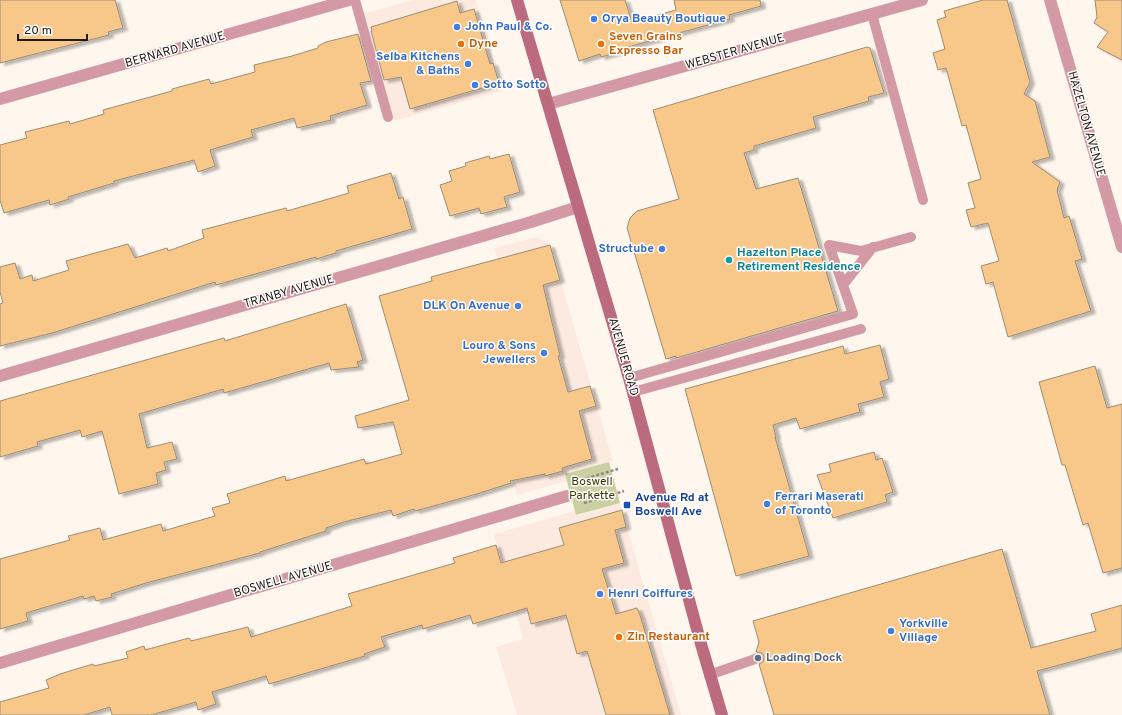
<svg xmlns="http://www.w3.org/2000/svg" width="1122" height="715" viewBox="0 0 1122 715" font-family="Overpass,sans-serif">
	<style>
		.commercial { fill: #fceae0 }
		.green { fill: #cbd0a2 }
		.building { fill: #f8c88a; stroke: #9d8c76; filter: url(#shadow) }
		.lines { fill: none; stroke-linecap: round; stroke-linejoin: round }
		.path { stroke: #918981; stroke-width: 2.5; stroke-dasharray: 3 2; stroke-linecap: butt }
		.lane { stroke: #d39aa5; stroke-width: 10 }
		.street { stroke: #d39aa5; stroke-width: 12 }
		.secondary { stroke: #bc6a7d; stroke-width: 12 }
		.shop-dot { fill: #3f7fe0; stroke: #fff; stroke-width: 1.5 }
		.food-dot { fill: #e8710a; stroke: #fff; stroke-width: 1.5 }
		.culture-dot { fill: #0f9aa8; stroke: #fff; stroke-width: 1.5 }
		.transit-dot { fill: #1a4fb4; stroke: #fff; stroke-width: 1.5 }
		.service-dot { fill: #5c6f8a; stroke: #fff; stroke-width: 1.5 }
		.labels { text-anchor: middle; dominant-baseline: central; stroke-width: 3; stroke-linejoin: round; paint-order: stroke }
		.shop-label { font-size: 12px; font-weight: bold; fill: #366cbe; stroke: #fff; text-anchor: start }
		.food-label { font-size: 12px; font-weight: bold; fill: #c56008; stroke: #fff; text-anchor: start }
		.street-label { font-size: 12px; fill: #211a12; stroke: #fff }
		.culture-label { font-size: 12px; font-weight: bold; fill: #0d838f; stroke: #fff; text-anchor: start }
		.park-label { font-size: 12px; fill: #373900; stroke: #fff }
		.transit-label { font-size: 12px; font-weight: bold; fill: #164399; stroke: #fff; text-anchor: start }
		.service-label { font-size: 12px; font-weight: bold; fill: #4e5e75; stroke: #fff; text-anchor: start }
	</style>
	<defs>
		<filter id="shadow"><feDropShadow dx="4.5" dy="2.5" stdDeviation="1" flood-color="#0004"/></filter>
	</defs>
	<rect width="100%" height="100%" fill="#fff7ee"/>
	<path class="commercial" d="M412,0h64l26,91 -108,30 -31,-107z
		M537,237l13,7 63,217 -48,13 2,7 -50,14 -23,-85 14,-111 -14,-51z
		M620,503l61,212h-164l-21,-68 27,-8 -29,-105 81,-23 2,4z"/>
	<path class="green" d="M609,462l11,41 -44,12 -11,-41z"/>
	<path class="building" d="M0,0h115l8,28 -15,4 1,3 -109,28z
		M560,0h65l7,22 44,-12 -2,-10h86l1,6 -32,9 1,4 -102,28 1,2 -28,8 -1,-3 -21,7z
		M983,0h24l23,82 -6,12 11,7 15,56 -18,5 28,20 -3,8 7,28 5,-2 13,43 -7,2 16,50 -83,26 -15,-55 -7,2 -5,-18 18,-5 -11,-38 -17,4 -5,-17 9,-2 -7,-25 13,-4 -15,-54 -4,1 -16,-58 -8,2 -5,-17 12,-4 -8,-29 9,-3 -2,-6z
		M1095,0h27v60l-25,-13 11,-15 -14,-9 3,-6z
		M457,1l3,12 14,-4 16,55 3,-1 6,20 -89,26 -9,-32 -17,3 -13,-49h1l-1,-4z
		M358,34l13,47 -11,2 7,22 -37,11 1,4 -34,8 -3,-10 -43,12 2,7 -43,13 5,16 -17,6 -4,-12 -80,21v2l-46,14 1,2 -19,6 -1,-5 -45,13 -4,-13v-55l27,-7 -2,-6 44,-11 1,3 34,-10 -1,-4 69,-19v-2l37,-10 2,5 44,-12 -1,-7 38,-9 26,-8v-2l8,-4z
		M867,47l3,1 14,45 -16,4 1,4 -56,16 3,11 -62,18v4l-10,3 12,36 42,-11 40,133 -162,47v-2l-10,3 -39,-131 3,-10 7,-7 42,-12 -26,-89z
		M509,154l11,38 -16,5 3,10 -26,7 -2,-6 -29,8 -10,-31 12,-4 -3,-10 17,-5 -1,-3 24,-7 1,3z
		M391,173l8,26 4,-2 9,32 -76,22v2l-20,6v-2l-100,28 -1,-3 -163,51 -52,13v-42l3,-1 -3,-11v-25l15,-4 5,16 12,-4 1,6 36,-11 -3,-9 62,-17 7,14 32,-10 1,3 36,-13 -2,-8 84,-22 1,3 62,-18 -2,-7z
		M550,245l10,35 -17,5 17,71h-2l10,36 22,-6 6,20 -17,5 13,48 -30,9 1,3 -18,5v-2l-35,7 1,2 -34,11 -62,17 -1,-2 -21,7 -2,-6 -47,12 -18,6v3l-66,21v1l-114,30 -35,11 1,3 -16,4 -2,-5 -10,3 -1,-3 -57,17 2,8 -28,8v-70l70,-19 -2,-4 32,-8 3,12 58,-16 2,7 52,-15 -3,-8 18,-5 -3,-9 58,-18 1,5 78,-22 2,5 36,-10 -9,-32 -35,6 -3,-12 54,-16 -30,-104 53,-15 -1,-4z
		M346,304l17,56 -6,2 2,5 -28,3 -2,-7 -105,30 -1,-4 -84,25 8,34 25,-6 5,17 -13,3 2,8 -10,3 2,11 -39,10 -17,-63 -20,6 -2,-7 -43,12 1,4 -38,11v-56l224,-63 1,3z
		M880,345l9,34 -9,3 4,15 -26,7 2,8 -60,17 -4,-11 -23,7 3,12h-1l34,119 -73,20 -51,-187 158,-43 2,8z
		M1095,366l12,42 15,-4v164l-19,5 -15,-50 -5,2 -18,-60h-3l-23,-83z
		M874,452l2,8 6,-2 11,34 -8,3 2,7 -54,16 -16,-43 14,-3 -2,-8z
		M622,510l4,17 -11,3 9,33 -22,6 14,45 21,-6 3,7 30,100h-64l-19,-64 -10,3 -11,-39 -35,9 -4,-16 -54,16 -3,-9 -47,14 -1,-4 -41,12 4,10 -21,7 1,2 -96,28 -3,-8 -54,16 4,12 -18,6 -2,-8 -45,13h-39l-2,-8 -26,8h-84v-13l49,-14 -3,-8 14,-6 33,-10 1,2 34,-8 -2,-6 18,-6 1,4 44,-12 2,3 57,-14 3,10 101,-31 -4,-12 107,-31 -2,-5 43,-13 5,18 63,-18 -5,-17z
		M1002,549l29,99 65,-17 -5,-17 31,-9v43l-85,23 13,44h-276l-15,-51 4,-2 1,-6 -2,-3 -6,-1 3,-10 -6,-21z"/>
	<g class="lines">
		<path class="path" d="M577,481l41,-12
			M584,503l40,-12"/>
		<path class="lane" d="M355,0l33,117
			M872,14l51,186
			M843,285l30,-38
			M629,378l224,-64 -24,-69 32,6 50,-14
			M633,392l228,-63
			M709,675l49,-17"/>
		<path class="street" d="M1050,0l72,247
			M0,99l349,-99
			M548,104l374,-104
			M0,376l531,-154 47,-15
			M0,663l567,-167"/>
		<path class="secondary" d="M517,0l112,378 72,266 21,71"/>
	</g>
	<g class="shop-dot">
		<circle cx="594" cy="19" r="4"/>
		<circle cx="457" cy="27" r="4"/>
		<circle cx="468" cy="64" r="4"/>
		<circle cx="475" cy="85" r="4"/>
		<circle cx="662" cy="249" r="4"/>
		<circle cx="518" cy="306" r="4"/>
		<circle cx="544" cy="353" r="4"/>
		<circle cx="767" cy="504" r="4"/>
		<circle cx="600" cy="594" r="4"/>
		<circle cx="891" cy="631" r="4"/>
	</g>
	<g class="food-dot">
		<circle cx="461" cy="44" r="4"/>
		<circle cx="601" cy="44" r="4"/>
		<circle cx="619" cy="637" r="4"/>
	</g>
	<circle class="culture-dot" cx="729" cy="260" r="4"/>
	<rect class="transit-dot" x="623" y="501" width="8" height="8" rx="2"/>
	<circle class="service-dot" cx="758" cy="658" r="4"/>
	<g class="labels">
		<g class="shop-label">
			<text x="602" y="19">Orya Beauty Boutique</text>
			<text x="465" y="27">John Paul &amp; Co.</text>
			<text x="460" y="57" text-anchor="end">Selba Kitchens<tspan x="460" dy="14">&amp; Baths</tspan></text>
			<text x="483" y="85">Sotto Sotto</text>
			<text x="654" y="249" text-anchor="end">Structube</text>
			<text x="510" y="306" text-anchor="end">DLK On Avenue</text>
			<text x="536" y="346" text-anchor="end">Louro &amp; Sons<tspan x="536" dy="14">Jewellers</tspan></text>
			<text x="775" y="497">Ferrari Maserati<tspan x="775" dy="14">of Toronto</tspan></text>
			<text x="608" y="594">Henri Coiffures</text>
			<text x="899" y="624">Yorkville<tspan x="899" dy="14">Village</tspan></text>
		</g>
		<g class="food-label">
			<text x="609" y="37">Seven Grains<tspan x="609" dy="14">Expresso Bar</tspan></text>
			<text x="469" y="44">Dyne</text>
			<text x="627" y="637">Zin Restaurant</text>
		</g>
		<g class="street-label">
			<text transform="translate(175 50) rotate(-16)">BERNARD AVENUE</text>
			<text transform="translate(735 52) rotate(-16)">WEBSTER AVENUE</text>
			<text transform="translate(1086 124) rotate(74)">HAZELTON AVENUE</text>
			<text transform="translate(289 292) rotate(-16)">TRANBY AVENUE</text>
			<text transform="translate(623 357) rotate(74)">AVENUE ROAD</text>
			<text transform="translate(283 580) rotate(-16)">BOSWELL AVENUE</text>
		</g>
		<g class="culture-label">
			<text x="737" y="253">Hazelton Place<tspan x="737" dy="14">Retirement Residence</tspan></text>
		</g>
		<g class="park-label">
			<text x="592" y="482">Boswell<tspan x="592" dy="14">Parkette</tspan></text>
		</g>
		<g class="transit-label">
			<text x="635" y="498">Avenue Rd at<tspan x="635" dy="14">Boswell Ave</tspan></text>
		</g>
		<g class="service-label">
			<text x="766" y="658">Loading Dock</text>
		</g>
	</g>
	<path d="M18 34v6h69v-6" fill="none" stroke="#211a12" stroke-width="2"/>
	<text x="24" y="34" font-size="12" fill="#211a12" stroke="#ffffff" stroke-width="3" paint-order="stroke">20 m</text>
</svg>
